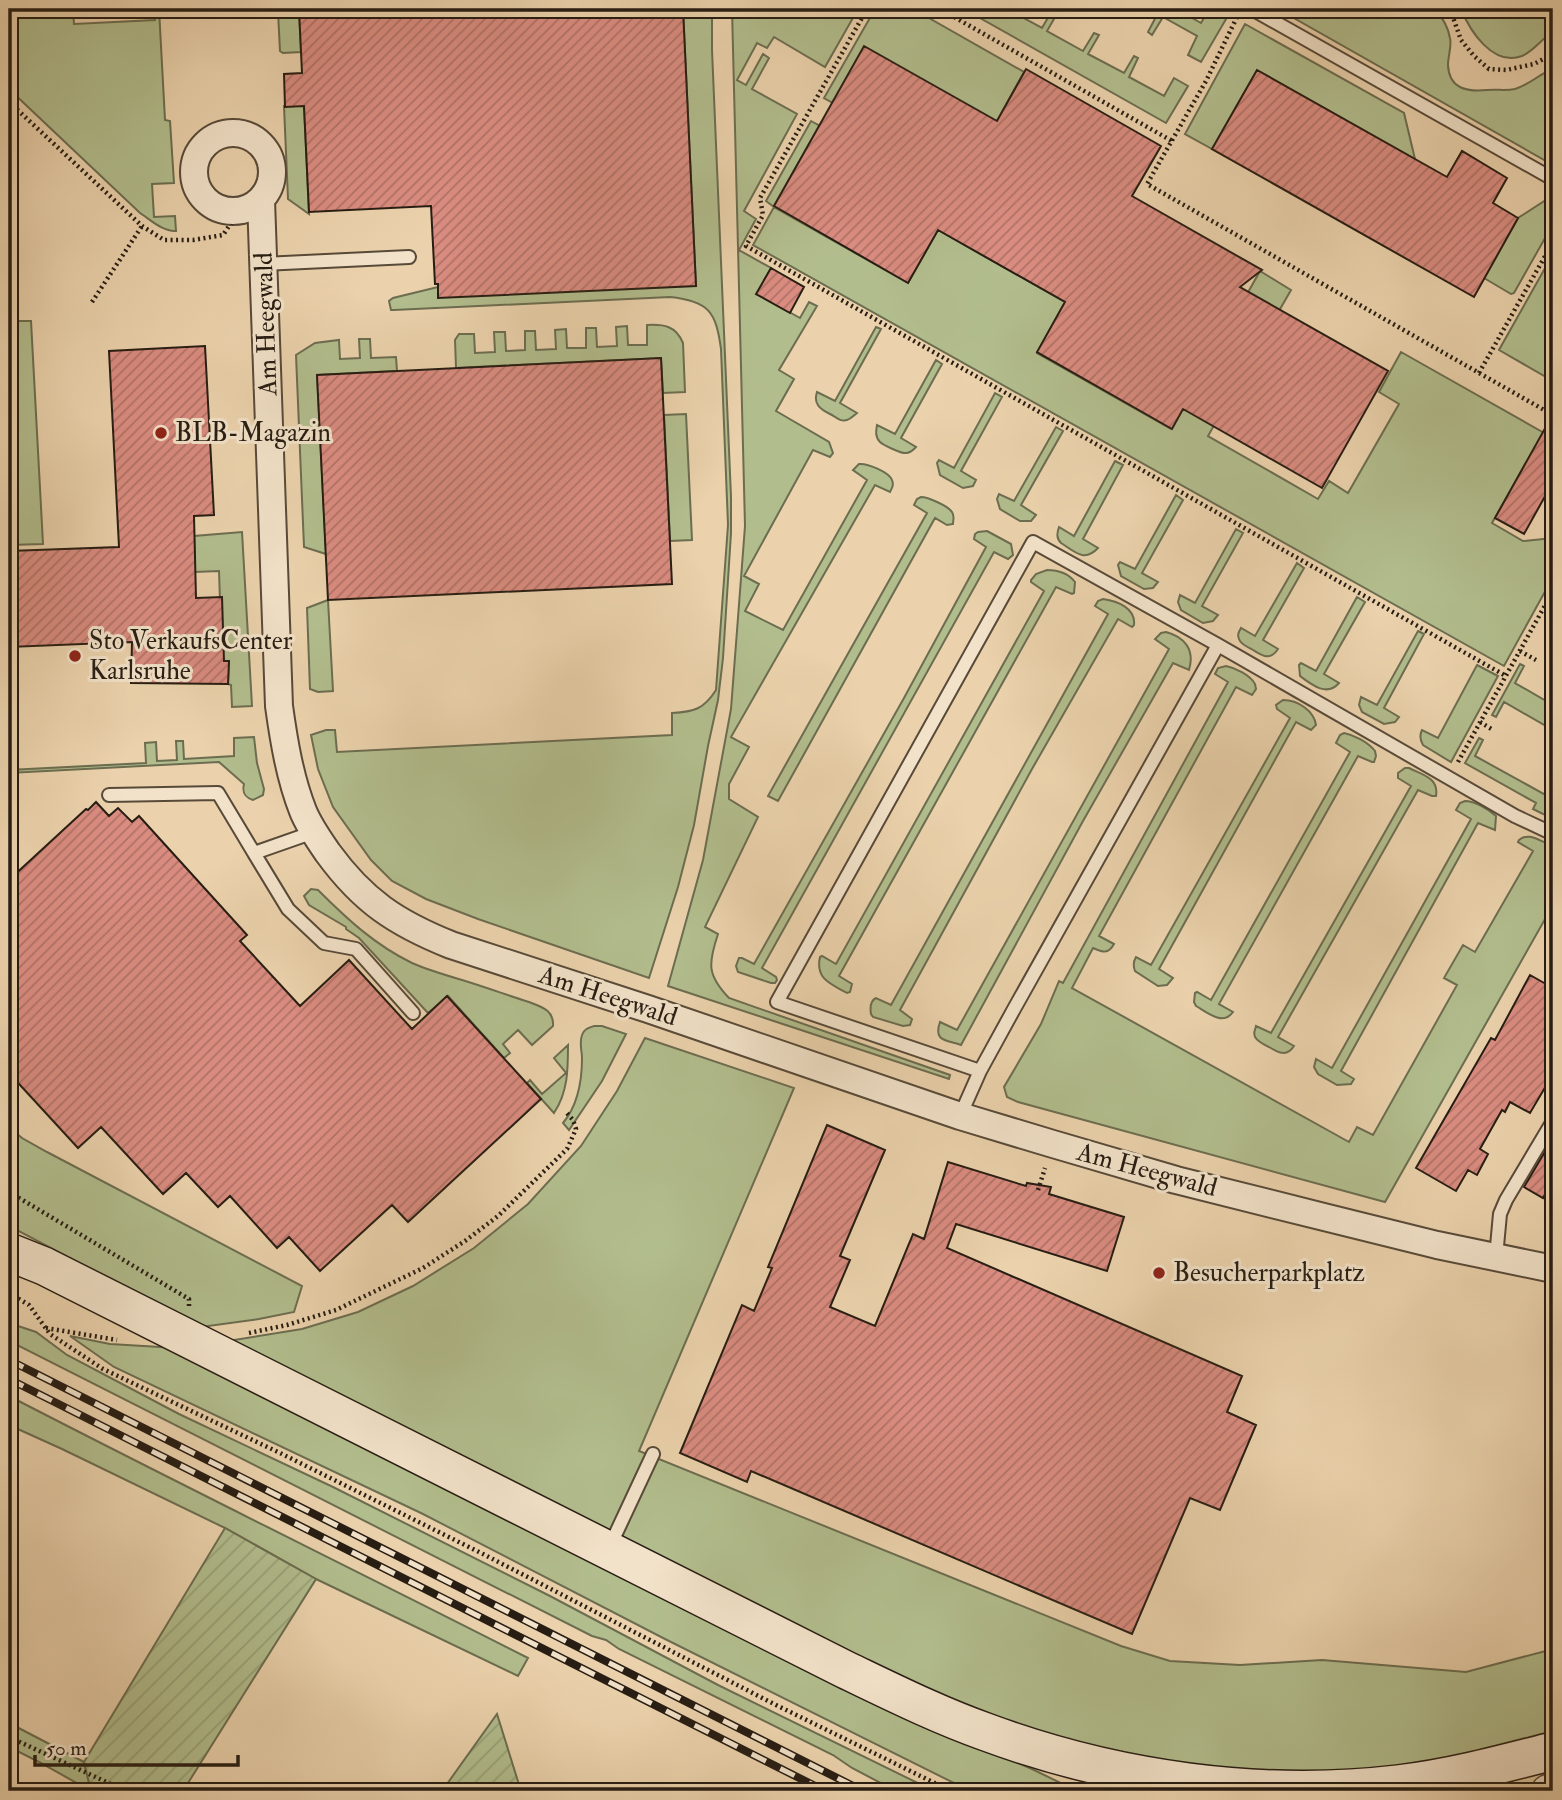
<svg xmlns="http://www.w3.org/2000/svg" width="1562" height="1800" viewBox="0 0 1562 1800" font-family="'IM FELL Double Pica',serif">
	<style>
		.green { fill: #b2bd8d; stroke: #6c6d50; stroke-width: 2 }
		.garden { fill: url(#garden-furrows); stroke: #6c6d50; stroke-width: 2 }
		.building { fill: url(#building-hatch); stroke: #271d13; stroke-width: 2 }
		.lines { fill: none; stroke-linecap: round; stroke-linejoin: round }
		.service-casing { stroke: #584a39; stroke-width: 16 }
		.minor-casing { stroke: #584a39; stroke-width: 30 }
		.tertiary-casing { stroke: #584a39; stroke-width: 35 }
		.secondary-casing { stroke: #271d13; stroke-width: 40 }
		.path { stroke: #271d13; stroke-width: 4.5; stroke-dasharray: 2 3.5; stroke-linecap: butt }
		.service { stroke: #f2e2c9; stroke-width: 12 }
		.minor { stroke: #f2e2c9; stroke-width: 26 }
		.tertiary { stroke: #f2e2c9; stroke-width: 32 }
		.secondary { stroke: #f2e2c9; stroke-width: 37 }
		.rail-casing { stroke: #271d13; stroke-width: 8 }
		.rail { stroke: #f2e2c9; stroke-width: 5; stroke-dasharray: 16; stroke-linecap: butt }
		.poi-dot { fill: #8f2418; stroke: #f2e2c9; stroke-width: 2.5 }
		.labels { text-anchor: middle; dominant-baseline: central; stroke-width: 6; stroke-linejoin: round; paint-order: stroke }
		.street-label { font-size: 26px; fill: #271d13; stroke: #f2e2c9 }
		.poi-label { font-size: 26px; fill: #271d13; stroke: #f2e2c9; text-anchor: start }
	</style>
	<defs>
		<pattern id="garden-furrows" width="10" height="10" patternUnits="userSpaceOnUse" patternTransform="scale(1.75)"><rect width="10" height="10" fill="#b2bd8d"/><path d="M-1 1l2-2M0 10L10 0M9 11l2-2" fill="none" stroke="#99a279"/></pattern>
		<pattern id="building-hatch" width="6" height="6" patternUnits="userSpaceOnUse" patternTransform="scale(1.75)"><rect width="6" height="6" fill="#da8c80"/><path d="M-1 1l2-2M0 6l6-6M5 7l2-2" fill="none" stroke="#b17268"/></pattern>
	</defs>
	<rect width="100%" height="100%" fill="#ebd2ac"/>
	<filter id="stains"><feTurbulence type="fractalNoise" baseFrequency=".00286" numOctaves="4"/><feColorMatrix values="0 0 0 0 .2 0 0 0 0 .09 0 0 0 0 .02 0 0 0 .5 -.17"/></filter>
	<radialGradient id="worn" r=".72"><stop offset=".6" stop-color="#630" stop-opacity="0"/><stop offset="1" stop-color="#630" stop-opacity=".3"/></radialGradient>
	<path class="green" d="M9,9h64l1,15 81,-4v-11h4l6,111 5,1 4,62 -22,1 2,33 21,-1 1,15c-13,1 -25,-11 -36,-18l-131,-124z
		M683,9h29v41l19,447v36l-8,125 -5,42 -10,46 -14,79 -16,62 -29,91 -171,-59 -52,-20 -34,-18 -21,-21 -38,-53 -15,-38 -7,-34 15,-5h9l2,22 335,-17v-22c22,-1 32,-4 44,-23l12,-165 -7,-176c-5,-37 -12,-48 -51,-52l-276,13h-3l-2,-9 4,-3 45,-11 258,-1z
		M732,9h126l-33,58 -51,-30 -7,11 -10,-5 -20,37 9,5 17,-31 6,4 -17,31 45,25 -53,97 12,8 -17,31 32,18 -14,26 43,24 9,-16 8,4 -38,64 15,9 -18,32 53,31 4,11 -3,4 -17,-7 -69,126 15,8 -14,27 38,19 84,-150 -14,-10 6,-6c8,-1 30,8 33,16 2,5 0,8 -2,12l-15,-7 -144,252 18,10 -20,37v15l29,18 -53,110 13,7c-10,30 -11,41 11,64l221,77 -1,4 -281,-93 35,-126 28,-151 14,-183z
		M875,9h38l111,63 -27,49 -164,-18 -9,-5z
		M964,9h43l35,19 11,-19 5,3 -11,19 36,20 11,-18 5,2 -11,19 36,19 10,-17 4,2 -9,19 35,19 10,-18 14,8 -22,37z
		M1150,9h26l25,14 8,-14h10l10,5 -28,48 -13,-7 9,-19 -34,-19 -11,18 -4,-3 10,-19z
		M1278,9h157c7,8 13,17 15,29 2,8 -2,18 -2,27 1,24 19,27 39,25 10,-1 18,1 28,-1 14,-4 24,-15 38,-20v96z
		M1461,9h92v22c-10,7 -19,20 -31,25 -29,11 -52,-25 -61,-47z
		M299,11l2,41 -18,1 -3,-2 -2,-39z
		M1245,24l159,89 11,46 -158,-89 -45,79 -27,-15z
		M284,106h20l5,108 -21,-15z
		M811,121l9,5 -46,81 134,76 30,-53 127,72 -28,51 134,76 60,-108 32,17 -55,98 110,63 11,-18 19,12 51,-89 -20,-12 22,-40 152,86v5l-12,-6 -49,86 31,18 30,-3v39l-49,89 -751,-421 21,-38 -8,-6z
		M1552,196l1,1v27l-39,69 -3,1 -27,-16 34,-60z
		M1553,254l-1,95 1,32 -54,-31z
		M1260,271l31,19 -23,40 -31,-18z
		M9,321h22l12,223 -34,1z
		M647,325c17,-1 29,1 36,18l2,49 -22,1 -2,-35 -205,10 -1,-28 4,-6h15l1,19 20,-1 -1,-20h11l1,19 19,-1v-19h10l1,19 20,-1 -1,-19 11,-1 1,19h19v-20h10l1,19 20,-1 -1,-19 11,-1 1,19h19z
		M876,327l5,2 -41,74 17,10c-4,3 -6,6 -10,7 -7,2 -11,-3 -17,-6 -10,-5 -17,-10 -13,-22l18,9z
		M359,339h11l1,19 25,-1 1,14 -80,4 9,179 -22,-7 -8,-192 19,-12 24,-3 1,19 20,-1z
		M936,360l6,4 -41,74 15,9c-3,3 -5,6 -10,6 -4,1 -23,-8 -26,-11 -5,-5 -4,-11 -3,-17l18,9z
		M995,393l7,4 -41,74 15,9 -3,6 -10,2 -23,-13 -3,-12 2,-3 15,8z
		M686,414l6,126 -22,1 -6,-126z
		M1056,427l7,4 -42,74 15,10 -5,6h-11l-20,-12 -3,-10 2,-5 15,7z
		M1115,461l8,4 -40,74 15,9c-14,15 -24,3 -37,-5 -5,-5 -4,-10 -2,-16l15,9z
		M1176,495l7,5 -41,73 16,9 -5,6 -9,1 -23,-13 -3,-11 2,-3 15,7z
		M921,497c7,0 27,9 31,15 3,5 1,7 1,12l-6,1 -12,-7 -157,283 -10,-5 159,-283 -13,-8 3,-6z
		M1236,529l7,4 -41,73 16,9 -5,6 -10,2 -22,-13 -3,-8 2,-7 15,8z
		M987,531l24,13 2,11 -5,4 -14,-7 -232,416 14,9 1,3 -2,3h-4l-33,-11 -2,-6 3,-8h3l12,6 150,-266 82,-151 -12,-8 1,-5 3,-2z
		M242,532l10,174 -20,1 -1,-22 -3,-1 1,-23h-7l-3,-90 -24,1 -1,-36z
		M1297,563l7,5 -41,72 15,9c-8,12 -15,7 -25,1 -5,-3 -12,-5 -14,-11 -2,-5 0,-7 2,-11l14,8z
		M1047,570c11,0 21,3 28,12l-1,11 -2,1 -16,-7 -217,389 13,8 -2,8 -3,1c-16,-9 -32,-14 -27,-36l2,-1 14,8 208,-373 -13,-9v-2l5,-6z
		M1357,597l8,5 -41,72 15,9c-12,14 -27,2 -39,-7l-1,-11 2,-2 15,8z
		M1103,599c14,2 33,9 31,26l-2,2 -14,-8 -86,150 -132,241 12,9 -2,6 -7,1 -30,-9 -2,-3c-1,-6 -1,-13 5,-16l15,7 217,-391 -13,-8 3,-5z
		M328,600l5,91 -15,1 -8,-3 -3,-81z
		M1418,631l6,3 -40,74 15,9 -4,5 -11,2 -22,-12 -3,-7 2,-8 16,8z
		M1166,632c19,5 29,18 23,38l-16,-7 -90,158 -122,224c-14,-5 -28,-3 -21,-23l17,8 212,-381 -14,-10 6,-6z
		M1520,664l4,2 -9,17 38,22v25l-49,-28 -8,15 -4,-2z
		M1477,665l21,11 -47,86 -28,-17c-3,-5 -4,-9 -1,-15l16,8z
		M1226,666c10,2 24,9 29,18l1,5 -4,6 -16,-8 -137,249 15,8c-6,11 -12,8 -21,4l-21,40 277,154 8,-15 16,8 84,-150 -13,-7 19,-33 12,7 58,-101 -15,-9 1,-2c11,-9 22,3 34,5v60l-168,297 -367,-100 -11,-5 -3,-10 37,-63 18,-43 4,2 165,-301 -13,-8 3,-6z
		M1283,700c15,0 31,11 33,25l-5,5 -15,-8 -137,247 14,9 -6,7 -9,1 -23,-15c-2,-5 -2,-9 1,-14l15,8 139,-247 -13,-9 -1,-4z
		M1344,733c10,2 24,9 31,18l1,5 -2,6h-2l-14,-6 -139,248 14,8c-10,14 -25,1 -37,-6l-2,-4 1,-9 2,-1 14,8 139,-248 -14,-9 4,-8z
		M254,737l3,26 7,26 -1,6 -10,5c-9,-3 -11,-8 -9,-16l-25,-22 -210,11v-3l137,-7 -1,-20 11,-1 1,19 20,-1 -1,-19h7l1,18 50,-3v-18z
		M1479,738l4,2 -8,16 78,43v17l-10,-2 -10,-5 3,-6 -71,-40z
		M1405,768h4c14,7 30,10 27,28h-4l-14,-6 -140,247 16,9c-7,11 -15,7 -25,1 -4,-2 -11,-5 -14,-10 -2,-5 0,-6 1,-11l15,7 140,-247 -13,-8v-5z
		M1465,801c10,0 23,8 31,15l-1,14 -17,-7 -137,248 13,8 -3,5 -14,1 -19,-11 -4,-7 2,-8 16,9 139,-249 -15,-9 4,-7z
		M311,889l7,1c29,29 57,55 94,73 16,7 33,12 50,17 23,7 45,15 67,22 13,5 25,8 24,24l-21,19 -14,-15 -15,14 7,9 -6,5 -56,-62 -20,17 -69,-75 -13,-9v-2l-37,-22 -5,-9z
		M594,1026h8l24,8 -24,47 -33,49 -6,-7c15,-18 19,-41 19,-65 0,-7 -3,-15 0,-23 2,-6 6,-7 12,-9z
		M645,1038l149,50 -155,363 482,195 49,15 70,4 82,-5 144,12 87,-23v82l-133,34 -82,7 -122,-2 -96,-14 -73,-18 -122,-48 -697,-349 74,-12 56,-17 55,-26 61,-38 54,-44 53,-58 36,-55z
		M568,1045c0,24 0,47 -14,68l-27,-30 3,-3 12,14 24,-21 -12,-15z
		M9,1127l13,11 25,14 255,134 -8,26 -35,7 -58,8 -192,-101z
		M9,1323l27,9 31,23 112,59 154,73 217,109 168,89 216,106h-38l-44,-23 -19,-13 -214,-106 -13,-9 -14,-4 -583,-295z
		M70,1336l40,8 67,4 751,376 104,45 45,22h-107l-305,-152 -242,-125 -309,-147z
		M9,1396c172,89 346,174 519,262l-10,18 -202,-97 -91,-51 -163,-79 -53,-24z
		M9,1723l75,39 7,29 -52,-29 -30,-15z"/>
	<path class="garden" d="M225,1528l91,51 -133,212h-92l-7,-29z
		M497,1714l24,77h-79z"/>
	<path class="building" d="M299,9h384l13,277 -258,12v-14h-3l-4,-78 -122,6 -5,-106 -19,1 -1,-33 18,-1z
		M864,46l133,75 29,-52 135,77 -29,50 130,74 -22,17 148,84 -66,117 -139,-79 -11,20 -135,-77 28,-50 -127,-72 -30,53 -134,-77z
		M1257,70l190,107 15,-26 45,27 -14,25 25,15 -44,79 -262,-148z
		M771,268l33,19 -14,26 -34,-19z
		M205,346l9,169 -20,1 2,82 26,-1 2,64h5l-1,23 -97,-1 1,-41 -123,5v-96l110,-4 -10,-196z
		M661,358l11,226 -344,16 -11,-225z
		M1553,414v68l-29,52 -29,-16z
		M96,802l13,14 9,-8 14,14 7,-6 108,119 -7,6 60,65 49,-46 63,69 35,-33 94,103 -133,123 -16,-17 -72,66 -31,-34 -12,11 -47,-52 -12,11 -32,-34 -23,21 -62,-67 -23,21 -69,-75v-193l77,-71 2,1z
		M1530,975l23,13v86l-23,39 -20,-11 -5,10 -3,-2 -22,39 8,5 -11,21 -9,-5 -12,21 -40,-23 75,-130 4,2z
		M827,1125l58,25 -45,106 10,4 -20,47 45,19 38,-92 11,5 24,-77 78,24 1,-3 24,4 -2,7 75,23 -17,54 -151,-47 -9,24 295,128 -15,36 29,13 -36,85 -30,-12 -58,136 -381,-163 -4,11 -67,-29 62,-148 12,6 18,-43 -4,-1z
		M1553,1138v42l-10,18 -19,-11z"/>
	<g class="lines">
		<defs>
			<path id="service" d="M1252,9l301,170
				M263,264l146,-7
				M109,795l109,-2 36,60 60,-21
				M254,853l34,56 36,34 32,6 57,64
				M980,1071l-203,-69 256,-460 185,103 297,171 32,15 6,1
				M960,1116l20,-45 34,-62 204,-364
				M1496,1257l4,-43 6,-14 47,-79
				M610,1546l43,-92"/>
			<path id="minor" d="M194 172a39 39 0 1 1 78 0a39 39 0 1 1-78 0Z
				M261,200l18,506c5,36 11,72 24,105 6,15 16,29 25,42 35,48 68,70 123,92l197,64 312,107 93,28 123,36 148,37 113,28 116,24"/>
			<path id="tertiary" d="M1548,1791l5,-1"/>
			<path id="secondary" d="M9,1252l35,14 802,404c46,22 92,45 140,62 130,48 274,68 412,52 52,-6 104,-20 155,-33"/>
		</defs>
		<use href="#service" class="service-casing"/>
		<use href="#minor" class="minor-casing"/>
		<use href="#tertiary" class="tertiary-casing"/>
		<use href="#secondary" class="secondary-casing"/>
		<path class="path" d="M867,9l-107,189 3,17 -17,31 760,430
			M940,9l232,132
			M1450,9l11,31 13,16 15,13 17,1 28,-6 19,-10
			M1237,17l-31,64 -59,103 406,231
			M9,102l133,124 22,14h29l30,-5 12,-18
			M92,302l50,-76
			M1479,373l74,-131
			M1549,508l4,2
			M1520,651l16,9
			M1480,722l13,8
			M1458,762l95,-171
			M1038,1190l7,-22
			M9,1192l180,107v7
			M9,1293l20,12 21,29 53,35 177,84 203,101 293,151 175,86
			M46,1328l71,12
			M249,1333l38,-8 49,-15 87,-42 42,-27 33,-25 69,-67 9,-20 -3,-9 -8,-9
			M9,1737l117,54"/>
		<use href="#service" class="service"/>
		<use href="#minor" class="minor"/>
		<use href="#tertiary" class="tertiary"/>
		<use href="#secondary" class="secondary"/>
		<defs>
			<path id="rail" d="M9,1360l854,431
				M9,1379l816,412"/>
		</defs>
		<use href="#rail" class="rail-casing"/>
		<use href="#rail" class="rail"/>
	</g>
	<g class="poi-dot">
		<circle cx="161" cy="433" r="7"/>
		<circle cx="75" cy="656" r="7"/>
		<circle cx="1159" cy="1273" r="7"/>
	</g>
	<g class="labels">
		<g class="street-label">
			<text transform="translate(266 324) rotate(-92)">Am Heegwald</text>
			<text transform="translate(608 996) rotate(18)">Am Heegwald</text>
			<text transform="translate(1147 1170) rotate(15)">Am Heegwald</text>
		</g>
		<g class="poi-label">
			<text x="175" y="433">BLB-Magazin</text>
			<text x="89" y="641">Sto VerkaufsCenter<tspan x="89" dy="30">Karlsruhe</tspan></text>
			<text x="1173" y="1273">Besucherparkplatz</text>
		</g>
	</g>
	<rect width="1562" height="1800" fill="none" stroke="#ebd2ac" stroke-width="35"/>
	<rect x="10" y="10" width="1541" height="1779" fill="none" stroke="#271d13" stroke-width="3.5"/>
	<rect x="18" y="18" width="1527" height="1765" fill="none" stroke="#271d13" stroke-width="2"/>
	<path d="M35 1755v10h203v-10" fill="none" stroke="#271d13" stroke-width="3.5"/>
	<text x="46" y="1755" font-size="21" fill="#271d13" stroke="#f2e2c9" stroke-width="5" paint-order="stroke">50 m</text>
	<rect width="100%" height="100%" filter="url(#stains)"/>
	<rect width="100%" height="100%" fill="url(#worn)"/>
</svg>
